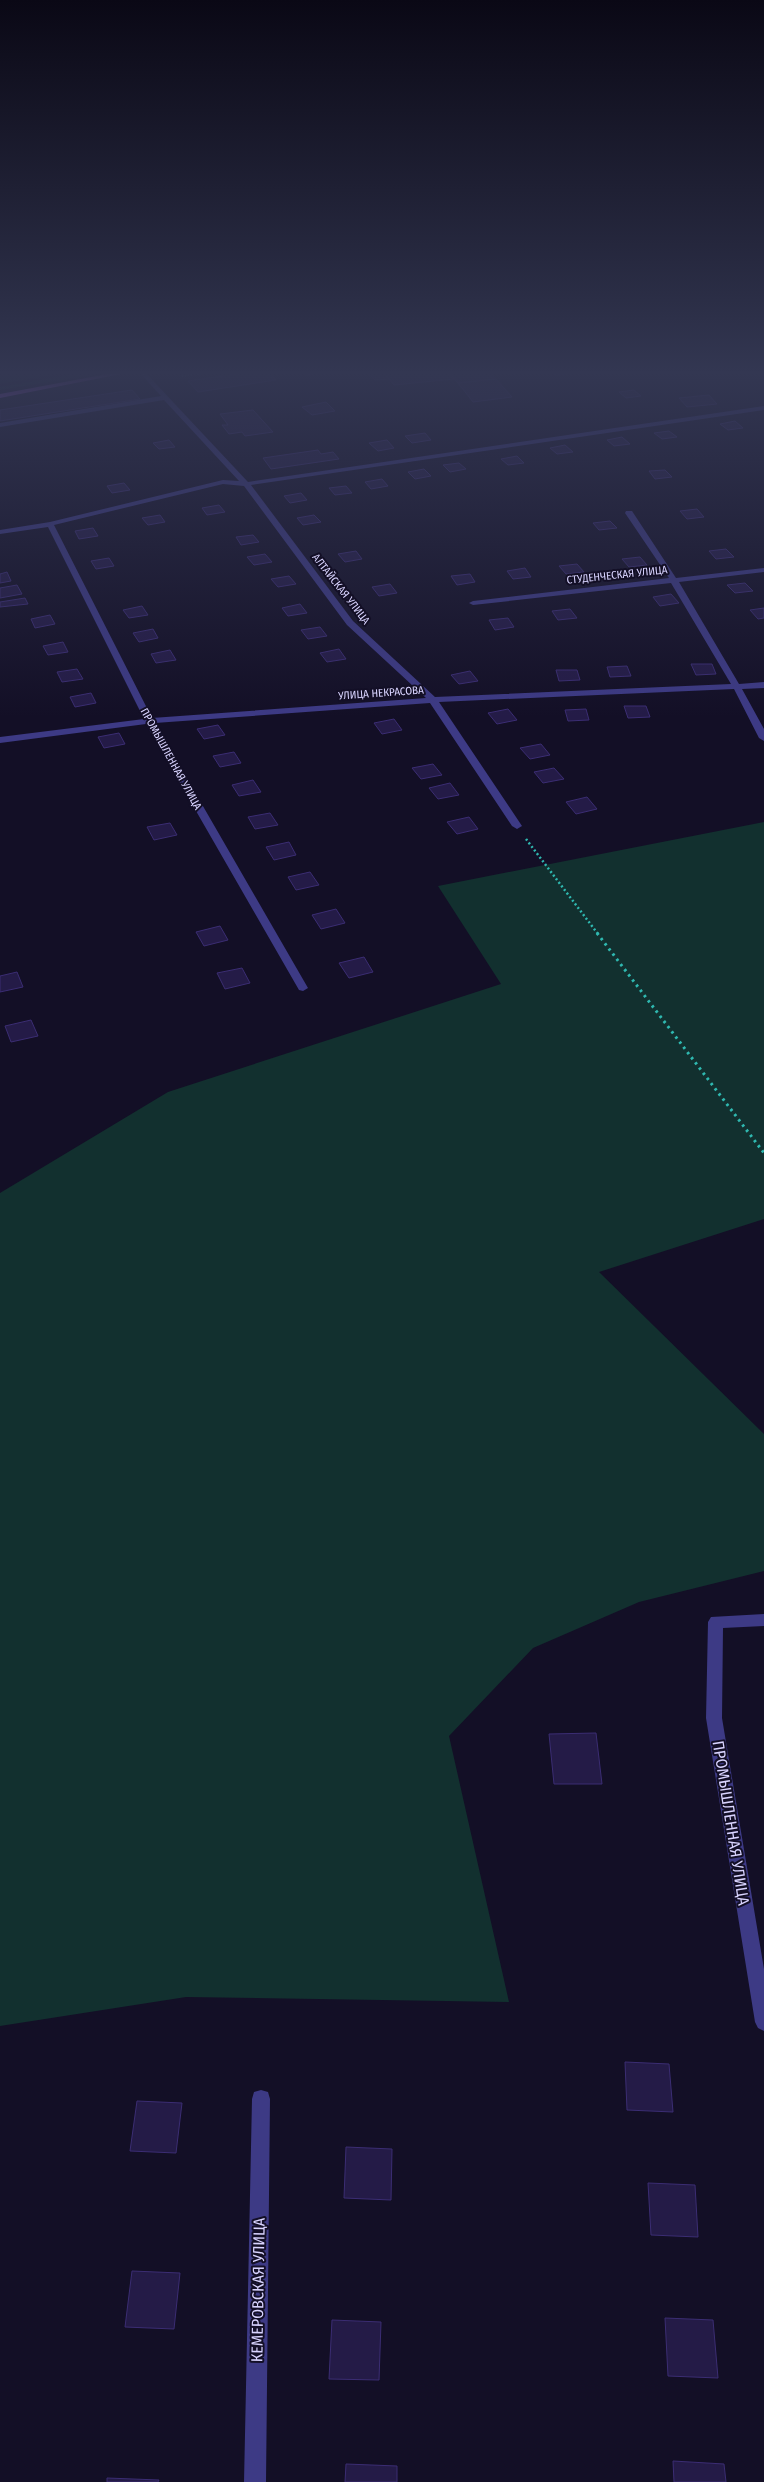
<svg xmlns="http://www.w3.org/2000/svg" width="764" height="2482" viewBox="0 0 764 2482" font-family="'Fira Sans Condensed',sans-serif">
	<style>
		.green { fill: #12302f }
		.building { fill: #241b47; stroke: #3b2d73 }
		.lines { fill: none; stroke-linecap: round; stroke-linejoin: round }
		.path-far2 { stroke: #2fb8b0; stroke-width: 2; stroke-dasharray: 1 2; stroke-linecap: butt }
		.path-far1 { stroke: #2fb8b0; stroke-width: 2.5; stroke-dasharray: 2 2.5; stroke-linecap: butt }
		.path { stroke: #2fb8b0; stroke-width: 3; stroke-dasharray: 2.5 4; stroke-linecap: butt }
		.minor { fill: #3d3a85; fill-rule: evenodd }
		.major { fill: #c25bff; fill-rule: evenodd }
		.labels { text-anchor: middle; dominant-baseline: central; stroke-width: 4; stroke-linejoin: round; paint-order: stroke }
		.far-street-label { font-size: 11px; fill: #d9d4ff; stroke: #130f26 }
		.near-street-label { font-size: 16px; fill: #d9d4ff; stroke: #130f26 }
	</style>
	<rect width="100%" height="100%" fill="#130f26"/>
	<path class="green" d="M19,370h60l-79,14v-11z
		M97,370h26l-123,20v-3z
		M764,822v397l-165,53 165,162v137l-125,31 -106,46 -84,88 60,266 -323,-5 -186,29v-833l168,-101 333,-108 -63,-98z"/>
	<path class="building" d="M265,370l11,10 -78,12 -10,-11z
		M301,370h41l-35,5z
		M381,370l8,9 -14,1 -9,-9z
		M382,370h65l7,9 -60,6z
		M447,370h41l8,9 -38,4z
		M552,370h21l3,3 -20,2z
		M496,379l16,18 -39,5 -15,-19z
		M132,390l8,9 -140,22v-11z
		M634,390l7,6 -15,2 -7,-6z
		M709,395l8,9 -30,3 -8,-9z
		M326,402l9,9 -23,4 -10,-8z
		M253,410l20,22 -28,4 -3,-4 -13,2 -7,-9h6l-8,-11z
		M735,421l8,7 -15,2 -8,-6z
		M669,431l8,6 -15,2 -8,-6z
		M425,433l6,7 -19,3 -7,-7z
		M622,437l8,7 -16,2 -7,-6z
		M169,440l6,7 -16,2 -6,-6z
		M387,440l7,8 -16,3 -9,-8z
		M565,445l8,7 -16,2 -7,-6z
		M318,450l3,4 12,-2 6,7 -68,10 -8,-11z
		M517,456l7,7 -16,2 -7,-6z
		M459,463l7,6 -16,3 -7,-7z
		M424,469l7,7 -16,3 -7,-7z
		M665,470l7,7 -17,2 -6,-8z
		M382,479l6,7 -17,3 -6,-7z
		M124,483l6,7 -18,3 -5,-7z
		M346,486l6,7 -17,2 -6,-7z
		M301,493l6,7 -17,3 -6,-7z
		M219,505l6,7 -18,3 -5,-7z
		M697,509l7,8 -17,2 -7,-8z
		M160,515l5,7 -17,3 -6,-7z
		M314,515l7,7 -18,3 -6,-7z
		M610,521l7,7 -18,2 -6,-7z
		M93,528l5,8 -19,3 -4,-8z
		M253,535l6,7 -18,3 -5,-8z
		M726,549l8,8 -18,2 -7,-8z
		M356,551l6,8 -17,3 -7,-8z
		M265,554l7,8 -18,3 -7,-8z
		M640,557l7,8 -18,2 -7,-8z
		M109,558l5,8 -18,3 -5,-8z
		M577,564l7,8 -18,2 -7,-8z
		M525,568l6,9 -18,2 -6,-8z
		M7,572l4,9 -11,2v-9z
		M470,574l5,8 -18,3 -6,-9z
		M289,576l7,8 -18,3 -7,-8z
		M745,583l8,8 -18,2 -8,-8z
		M390,584l7,9 -18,3 -7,-9z
		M17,585l5,9 -22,4v-10z
		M671,594l8,9 -19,3 -7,-9z
		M25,598l3,6 -28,3v-5z
		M300,604l7,9 -19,3 -6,-8z
		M142,606l6,9 -19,3 -6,-8z
		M764,608v10l-6,1 -8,-9z
		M570,609l7,9 -19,2 -6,-9z
		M50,615l5,9 -20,4 -4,-9z
		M508,618l6,9 -19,3 -6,-10z
		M320,627l7,9 -19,3 -7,-9z
		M153,629l5,9 -19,4 -6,-9z
		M63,642l5,10 -20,3 -5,-9z
		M339,649l7,10 -19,3 -7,-9z
		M170,650l6,10 -20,3 -5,-9z
		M691,664h21l4,10 -20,1z
		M627,666l4,10 -21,1 -3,-10z
		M77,669l6,10 -21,3 -5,-10z
		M556,670h21l3,10 -21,1z
		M470,671l8,10 -19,3 -8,-9z
		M91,693l5,10 -21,4 -5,-10z
		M624,706h22l4,11 -22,1z
		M508,709l9,11 -20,4 -9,-11z
		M586,709l3,11 -21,1 -3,-11z
		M394,719l8,11 -20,4 -8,-11z
		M218,725l7,10 -21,4 -7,-10z
		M119,733l6,11 -21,4 -6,-11z
		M541,744l9,11 -20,4 -10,-11z
		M234,752l7,11 -21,4 -7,-11z
		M433,764l9,11 -21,4 -9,-11z
		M554,768l10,11 -21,4 -9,-11z
		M253,780l8,12 -22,4 -7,-11z
		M450,783l9,12 -21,4 -9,-11z
		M587,797l10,12 -21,5 -10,-12z
		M270,813l8,12 -23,4 -7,-12z
		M469,817l9,12 -21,5 -10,-12z
		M170,823l7,12 -23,5 -7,-13z
		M289,842l7,13 -22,5 -8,-13z
		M310,872l9,13 -23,5 -8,-13z
		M336,909l9,14 -24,6 -9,-14z
		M220,926l8,14 -24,6 -8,-14z
		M364,957l9,15 -24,6 -10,-15z
		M242,968l8,15 -25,6 -8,-16z
		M17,972l6,15 -23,5v-16z
		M31,1020l7,16 -27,6 -6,-16z
		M596,1733l6,51h-48l-5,-50z
		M625,2062l44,2 4,48 -46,-2z
		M137,2101l45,2 -6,50 -46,-2z
		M346,2147l46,2 -1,51 -47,-2z
		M648,2183l47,2 3,52 -47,-2z
		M132,2271l48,2 -6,56 -49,-2z
		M665,2318l48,2 5,58 -50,-2z
		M332,2320l49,2 -2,58 -50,-1z
		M673,2461l51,3 2,18h-52z
		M346,2464l51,2v16h-52z
		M107,2478l52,2 -1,2h-51z"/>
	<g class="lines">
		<path class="path-far2" d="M182,376l42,-6"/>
		<path class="path-far1" d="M526,839l72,95"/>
		<path class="path" d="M597,933l167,220"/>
		<path class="minor" d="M137,370h6l105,112 516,-76v4l-513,75 102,136 82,76 296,-13 -60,-101 -198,22 -4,-2 4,-2 196,-23 -44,-65 1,-2h6l44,67 88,-10v4l-85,10 60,102 25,-2v6l-22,1 22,40v12l-5,-3 -25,-49 -295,13 83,124 -5,3 -5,-3 -82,-123 -275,20 153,265 -5,3 -4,-1 -153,-266 -146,19v-6l144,-18 -96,-192 -48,7v-4l50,-8 173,-42 16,1 -75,-81 -164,27v-4l161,-27zM223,484l21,2 103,139 79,73 -274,20 -98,-193z
			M764,1614v12l-41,2 -1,90 42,251v62l-6,-3 -3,-6 -49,-304 2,-96 3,-5z
			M261,2090l7,2 2,7 -4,383h-22l8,-383 2,-7z"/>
		<path class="major" d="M129,370h12l-141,28v-4z"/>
	</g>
	<linearGradient id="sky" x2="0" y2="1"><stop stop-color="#0a0815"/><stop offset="0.52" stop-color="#333752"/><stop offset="1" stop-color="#333752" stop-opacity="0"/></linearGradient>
	<rect width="764" height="717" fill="url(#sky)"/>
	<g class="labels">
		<g class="far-street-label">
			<text transform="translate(617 575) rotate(-6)">СТУДЕНЧЕСКАЯ УЛИЦА</text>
			<text transform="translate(341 589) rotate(52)">АЛТАЙСКАЯ УЛИЦА</text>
			<text transform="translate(381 693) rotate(-4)">УЛИЦА НЕКРАСОВА</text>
			<text transform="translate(171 759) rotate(61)">ПРОМЫШЛЕННАЯ УЛИЦА</text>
		</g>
		<g class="near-street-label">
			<text transform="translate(731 1823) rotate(81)">ПРОМЫШЛЕННАЯ УЛИЦА</text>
			<text transform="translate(258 2290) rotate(-89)">КЕМЕРОВСКАЯ УЛИЦА</text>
		</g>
	</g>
</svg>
